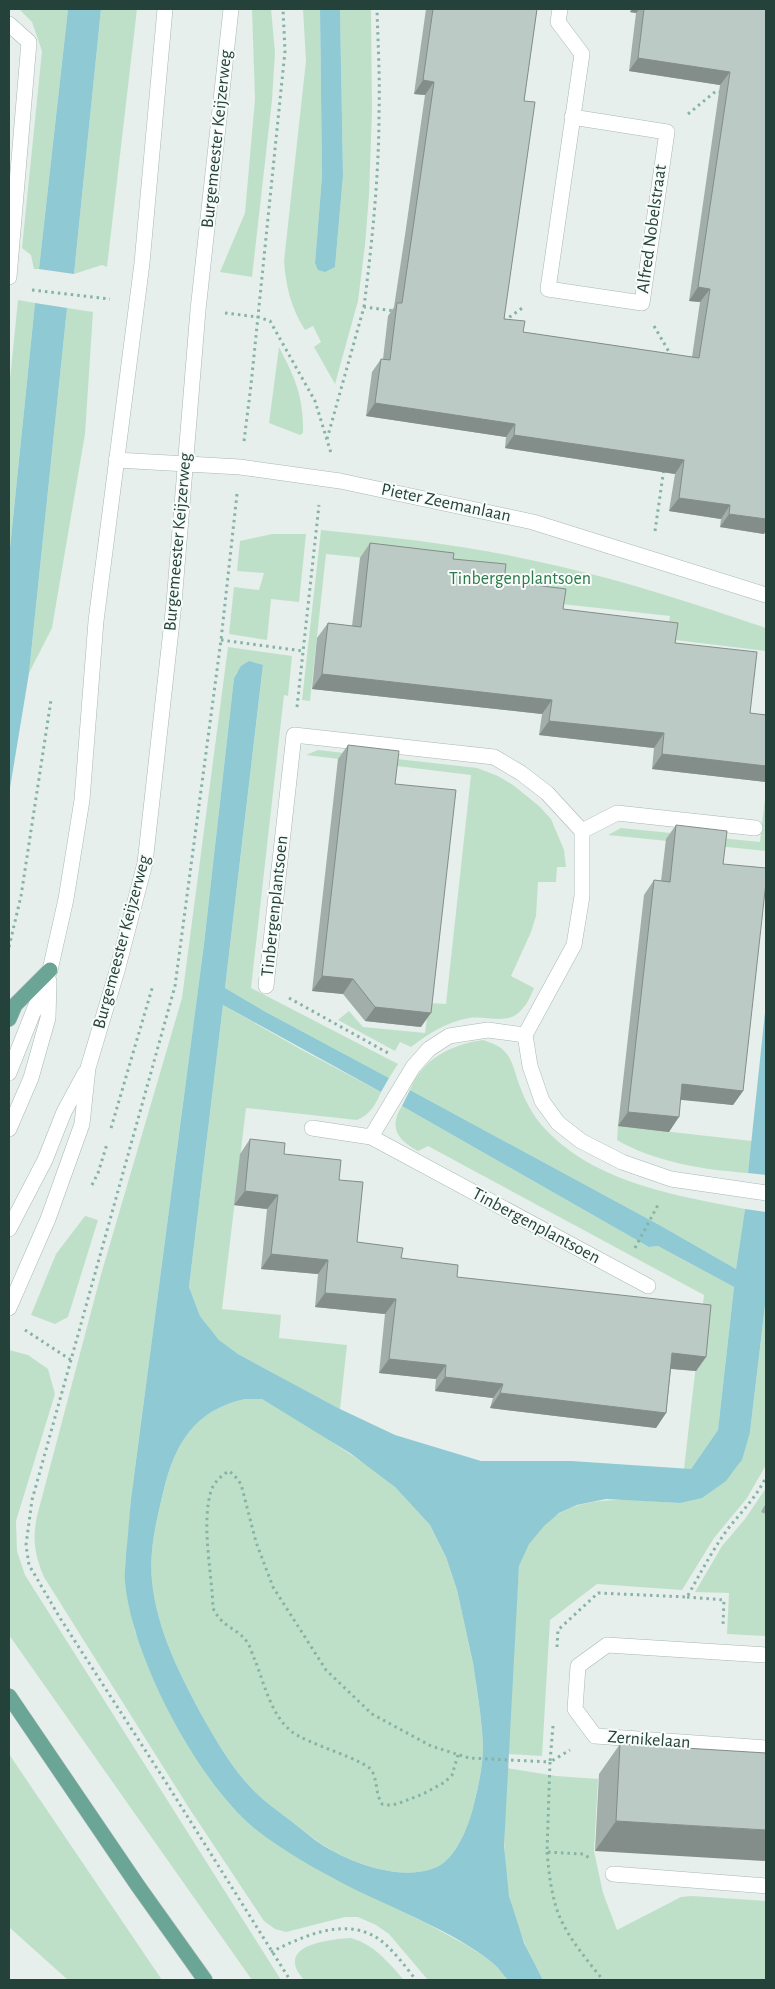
<svg xmlns="http://www.w3.org/2000/svg" width="775" height="1989" viewBox="0 0 775 1989" font-family="'Alegreya Sans',sans-serif">
	<style>
		.green { fill: #bfe0c8 }
		.water { fill: #8ec9d4; fill-rule: evenodd }
		.lines { fill: none; stroke-linecap: round; stroke-linejoin: round }
		.minor-casing { stroke: #a8b8b2; stroke-width: 16 }
		.major-casing { stroke: #c2cac8; stroke-width: 16 }
		.path { stroke: #86b3a5; stroke-width: 3; stroke-dasharray: 2.5 4; stroke-linecap: butt }
		.minor { stroke: #fff; stroke-width: 15 }
		.major { stroke: #6aa596; stroke-width: 15 }
		.wall { fill: #a1aea9 }
		.shaded-wall { fill: #838d89 }
		.building { fill: #bbcac4; stroke: #838d89 }
		.labels { text-anchor: middle; dominant-baseline: central; stroke-width: 4; stroke-linejoin: round; paint-order: stroke }
		.street-label { font-size: 18px; fill: #24423a; stroke: #f7fbf9 }
		.park-label { font-size: 18px; fill: #2d7a4b; stroke: #f7fbf9 }
	</style>
	<rect width="100%" height="100%" fill="#e6efeb"/>
	<path class="green" d="M19,9h49l-29,260h-5l-3,-14 -9,-7 20,-197 -10,-29z
		M101,9h36l-30,258 -5,-2 -28,9z
		M252,9h19l4,43 -3,48 -20,177 -32,-5 25,-59 10,-114z
		M303,9h17l2,167 -7,87 20,4 8,-91 -3,-167h31l1,102 -3,84 -4,50 -7,56 -23,83 -21,-37 7,-5 -8,-16 -8,4c-14,-22 -19,-43 -21,-69l22,-200z
		M18,300l17,3 -26,255v-169z
		M67,308l26,4 -8,122 -33,194 -23,45z
		M279,347c16,31 25,50 24,86l-3,2 -31,-12z
		M321,530c80,8 159,17 237,36 71,16 139,39 208,62v23l-99,-12 3,-23 -172,-19 -3,-26 -169,-17 -16,147 -8,-1z
		M272,534h34l-7,68 -28,-3 -4,41 -38,-6 5,-47 25,3 5,-17 -27,-2 3,-30z
		M228,647l64,9 -4,40 -4,-1 -33,293 147,76 -9,14 -125,-67 -39,-23 38,-322 -26,6 -3,6 -30,266 -73,555 -6,82 10,51 119,196 38,26 39,23 95,46 42,23 27,18 13,16h-80l-39,-46 -13,-9 -18,-8h-13l-59,15 -11,-3 -11,-8 -75,-113 -145,-231c-9,-21 -12,-38 -7,-61l63,-238 82,-280z
		M318,750l159,18 21,8 15,9 26,21 12,13 13,31 2,17h-9l-1,15h-18l-2,34 -5,16 -20,44 23,12c-3,7 -6,15 -11,20 -14,19 -35,7 -54,10 -22,4 -40,15 -58,29l-11,-5 -5,9 -57,-31 11,-9 14,16 62,6 4,-30 17,1 25,-229 -165,-20z
		M766,789v62l-158,-16 13,-7 139,14z
		M223,1005l79,45 79,42c-5,12 -11,23 -24,28l-111,-12 -24,201 59,6 -2,23 68,7 -7,64 -102,-55 -19,-14 -19,-24 -11,-29z
		M483,1040c8,3 17,5 23,13 7,8 9,21 13,31 7,20 17,37 32,51 51,49 127,61 194,74l-9,60 -73,-42 -253,-137c12,-31 42,-46 73,-50z
		M402,1106l247,141 9,-1 76,41 -16,143 -27,39h-7l20,-174 -276,-149 -10,5c-20,-11 -30,-23 -16,-45z
		M618,1126l134,15 -4,32c-43,-3 -94,-11 -131,-33z
		M85,1216l13,4 -30,97 -13,7 -24,-9 25,-61z
		M766,1297v168l-19,33 -33,40 -32,52 -85,-6 -47,36 -8,136 -35,-2 12,-188c3,-7 5,-15 9,-21 34,-57 97,-45 152,-42l70,-71z
		M9,1350l19,5 20,14 7,25 -39,127 1,30 8,24 256,405h-29l-243,-345z
		M245,1399h17l55,33 57,38 21,17 35,38 16,32 11,33 16,73c4,27 9,56 10,83 0,21 -5,42 -10,62 -5,19 -17,50 -36,59 -36,16 -91,-5 -121,-27 -9,-6 -17,-13 -25,-19 -16,-12 -34,-25 -47,-41 -15,-18 -27,-38 -39,-59 -24,-44 -48,-90 -53,-140 -3,-30 4,-59 11,-88 11,-48 31,-83 82,-94z
		M766,1488v15l-4,8 4,3v122l-39,-2 2,-41 -34,-1 27,-46 23,-27z
		M9,1754l153,226h-94l-59,-53z
		M507,1768l49,8 42,3 -4,72 9,42 14,37 64,-33 10,-1 75,5v79h-223c-14,-27 -29,-55 -34,-85 -8,-42 -4,-85 -2,-127z
		M351,1938c24,7 37,24 53,42h-100c-4,-5 -9,-11 -9,-17 -2,-21 42,-24 56,-25z"/>
	<path class="water" d="M68,9h33l-27,265 -35,-5z
		M320,9h20l3,167 -8,91 -10,5 -7,-2 -3,-7 7,-87z
		M35,303l32,5 -38,365 -20,121v-236z
		M249,661l14,4 -38,323 39,23 125,67 -8,14 -158,-87 -34,282 11,29 19,24 19,14 102,55 55,26 86,26h90l120,8 27,-39 16,-143 -76,-41 -9,1 -247,-141 8,-16 253,137 73,42 9,-60 21,3v85l-16,135 -8,28 -5,6 -11,15 -24,17 -22,5 -74,-4 -29,6 -18,8 -15,13 -15,18 -10,22 -15,280 5,50 15,47 19,37h-35c-5,-5 -9,-12 -15,-17 -42,-33 -95,-52 -143,-76 -33,-17 -67,-36 -96,-59 -58,-49 -122,-171 -129,-246 -1,-9 1,-18 1,-27 2,-18 3,-37 5,-56l73,-555 30,-266 7,-12zM245,1399h17l88,54 45,34 35,38 16,32 11,33 16,73c4,27 9,56 10,83 0,21 -5,42 -10,62 -5,19 -17,50 -36,59 -36,16 -91,-5 -122,-27 -8,-6 -16,-13 -24,-19 -16,-12 -34,-25 -47,-41 -15,-18 -27,-38 -39,-59 -24,-44 -48,-90 -53,-140 -3,-30 4,-59 11,-88 11,-48 31,-83 82,-94z
		M766,1003v172l-18,-2z"/>
	<g class="lines">
		<defs>
			<path id="minor" d="M560,9l-2,13 24,32 -34,235 94,14 25,-171 -95,-15
				M9,24l20,18 -20,235
				M116,460l124,7 100,14 193,41 233,73
				M582,831l35,-18 138,15
				M266,986l28,-251 200,22 27,16 26,20 35,38v65l-8,49 -49,90 5,31 12,35 16,22 23,18 41,21 49,17 95,14
				M525,1035l-37,-5 -39,6 -20,13 -16,18 -42,70 277,149
				M9,1073l41,-103 16,-71 16,-99 14,-179 46,-358 23,-254
				M312,1128l59,9
				M9,1129l22,-51 17,-60 1,-37
				M9,1229l36,-69 19,-48 21,-39
				M9,1308l39,-89 34,-95 6,-56 29,-97 28,-108 29,-260 24,-293 33,-301
				M766,1655l-159,-10 -29,21 -3,43 20,27 171,12
				M613,1874l153,12"/>
			<path id="major" d="M9,1019l6,-14 35,-35
				M9,1696l129,190 67,94"/>
		</defs>
		<use href="#minor" class="minor-casing"/>
		<use href="#major" class="major-casing"/>
		<path class="path" d="M688,114l28,-23 5,1
			M32,290l78,9
			M364,307c8,-65 15,-130 15,-195 1,-34 -1,-69 -2,-103
			M225,313l33,4 12,4 45,80 16,52
			M504,321l21,-15
			M654,326l18,31
			M327,439l37,-132 31,4
			M244,441l7,-56 34,-334 -2,-42
			M237,494l-16,146 -46,346 -143,514 -6,45 3,20 31,53 107,166 123,196
			M655,531l9,-63
			M221,640l82,11
			M297,707l22,-202
			M9,947l12,-51 30,-196
			M289,998l99,55
			M111,1128l42,-143
			M92,1185l6,-12 9,-29
			M635,1248l24,-45
			M25,1330l46,30
			M687,1597l37,3 -1,25
			M557,1647l1,-17 40,-37 89,4c13,-23 25,-46 40,-67 14,-18 29,-32 39,-53
			M553,1726l-3,36 20,-12
			M458,1755l-6,20 -7,7 -22,12 -26,10 -8,1 -7,-1c-7,-11 -4,-22 -10,-33 -7,-12 -66,-27 -81,-40 -20,-16 -27,-48 -36,-71 -3,-5 -4,-13 -8,-18 -9,-14 -25,-14 -34,-34 -1,-35 -12,-83 -2,-117 3,-9 10,-15 18,-20l5,4 7,9 15,58 17,45 53,83 46,44 59,32 38,12 81,4 -3,90 36,2 8,5
			M547,1852c2,21 4,41 11,61 10,25 29,47 45,67
			M271,1952c31,-15 70,-34 103,-16 15,8 31,30 42,44"/>
		<use href="#minor" class="minor"/>
		<use href="#major" class="major"/>
	</g>
	<path class="wall" d="M426,9h111l-13,92 -20,218 19,13 169,25 8,-55 -11,-1 31,-216 -91,-14 7,-58 -6,-1 1,-3h135v521l-2,4 -44,-7 1,-8 -52,-8 6,-37 -170,-26 1,-11 -140,-21 6,-44 9,-13h2l5,-43 6,-9 11,-72 20,-140 -11,-1z
		M370,543l83,16 51,22 59,28 112,34 75,70 16,2v67l-114,-13 2,-21 -115,-13 3,-21 -230,-25 5,-51 11,-15 24,3 8,-68z
		M348,745l47,39 26,243 -56,-6 -22,-27 -31,-3 26,-232z
		M676,825l47,39 20,227 -10,14 -52,-6 -12,33 -51,-6 26,-231 10,-15 7,1 5,-42z
		M250,1139l89,41 18,62 44,16 56,19 249,80 -10,14 -25,-2 -5,44 -10,15 -166,-20 3,-10 -58,-7 1,-12 -57,-6 6,-59 -70,-7 3,-33 -57,-5 6,-60 -33,-4 6,-51z
		M766,1503v11l-5,-2z
		M620,1744l146,9 -171,98 4,-77z"/>
	<path class="shaded-wall" d="M633,9h6l-3,4 -6,-1z
		M638,58l92,14 -10,13 -91,-14z
		M423,80l11,2 -9,13 -11,-1z
		M698,287l12,2 -10,13 -11,-1z
		M375,403l140,21 -9,13 -140,-21z
		M514,435l170,25 -9,14 -170,-26z
		M679,498l51,7 -9,14 -52,-8z
		M729,514l37,5v11l-2,4 -44,-7z
		M322,674l230,26 -10,14 -230,-25z
		M549,721l115,12 -10,15 -115,-13z
		M662,754l104,12v16l-114,-13z
		M322,976l31,3 -10,15 -31,-3z
		M375,1007l56,6 -10,14 -56,-6z
		M682,1084l61,7 -10,14 -61,-6z
		M628,1112l51,5 -10,15 -51,-6z
		M245,1191l33,4 -11,14 -33,-4z
		M271,1254l57,6 -10,14 -57,-5z
		M325,1293l71,6 -11,15 -70,-7z
		M672,1353l34,4 -10,14 -34,-3z
		M389,1359l57,6 -10,14 -57,-6z
		M445,1377l58,7 -10,14 -58,-7z
		M500,1393l166,20 -10,15 -166,-20z
		M616,1821l150,9v31l-171,-10z"/>
	<path class="building" d="M433,9h104l-13,92 11,1 -31,217 21,2 -2,11 176,26 11,-69 -12,-2 32,-215 -92,-14 6,-49h122v510l-37,-5 1,-9 -51,-7 5,-38 -170,-25 1,-11 -140,-21 6,-44 9,1 7,-57h5l12,-82 20,-139 -11,-2z
		M370,543l84,10 -1,6 53,5 -2,17 62,8 -3,20 115,14 -3,20 82,9 -7,61 16,2v51l-104,-12 2,-21 -115,-12 3,-21 -230,-26 6,-51 33,4z
		M348,745l51,6 -4,33 61,6 -25,223 -56,-6 -22,-28 -31,-3z
		M676,825l51,6 -4,33 43,4v14l-23,209 -61,-7 -3,33 -51,-5 26,-232 16,2z
		M250,1139l35,4 -1,11 57,6 -2,20 24,2 -6,60 46,6 -2,10 57,7 -1,12 254,28 -5,52 -34,-4 -6,60 -166,-20 3,-9 -58,-7 1,-12 -57,-6 7,-60 -71,-6 3,-33 -57,-6 7,-59 -33,-4z
		M620,1744l146,9v77l-150,-9z"/>
	<g class="labels">
		<g class="street-label">
			<text transform="translate(217 139) rotate(-84)">Burgemeester Keijzerweg</text>
			<text transform="translate(652 229) rotate(-82)">Alfred Nobelstraat</text>
			<text transform="translate(446 503) rotate(12)">Pieter Zeemanlaan</text>
			<text transform="translate(178 542) rotate(-85)">Burgemeester Keijzerweg</text>
			<text transform="translate(275 906) rotate(-84)">Tinbergenplantsoen</text>
			<text transform="translate(122 942) rotate(-75)">Burgemeester Keijzerweg</text>
			<text transform="translate(536 1226) rotate(28)">Tinbergenplantsoen</text>
			<text transform="translate(649 1740) rotate(4)">Zernikelaan</text>
		</g>
		<g class="park-label">
			<text x="520" y="579">Tinbergenplantsoen</text>
		</g>
	</g>
	<rect width="775" height="1989" fill="none" stroke="#24423a" stroke-width="20"/>
</svg>
